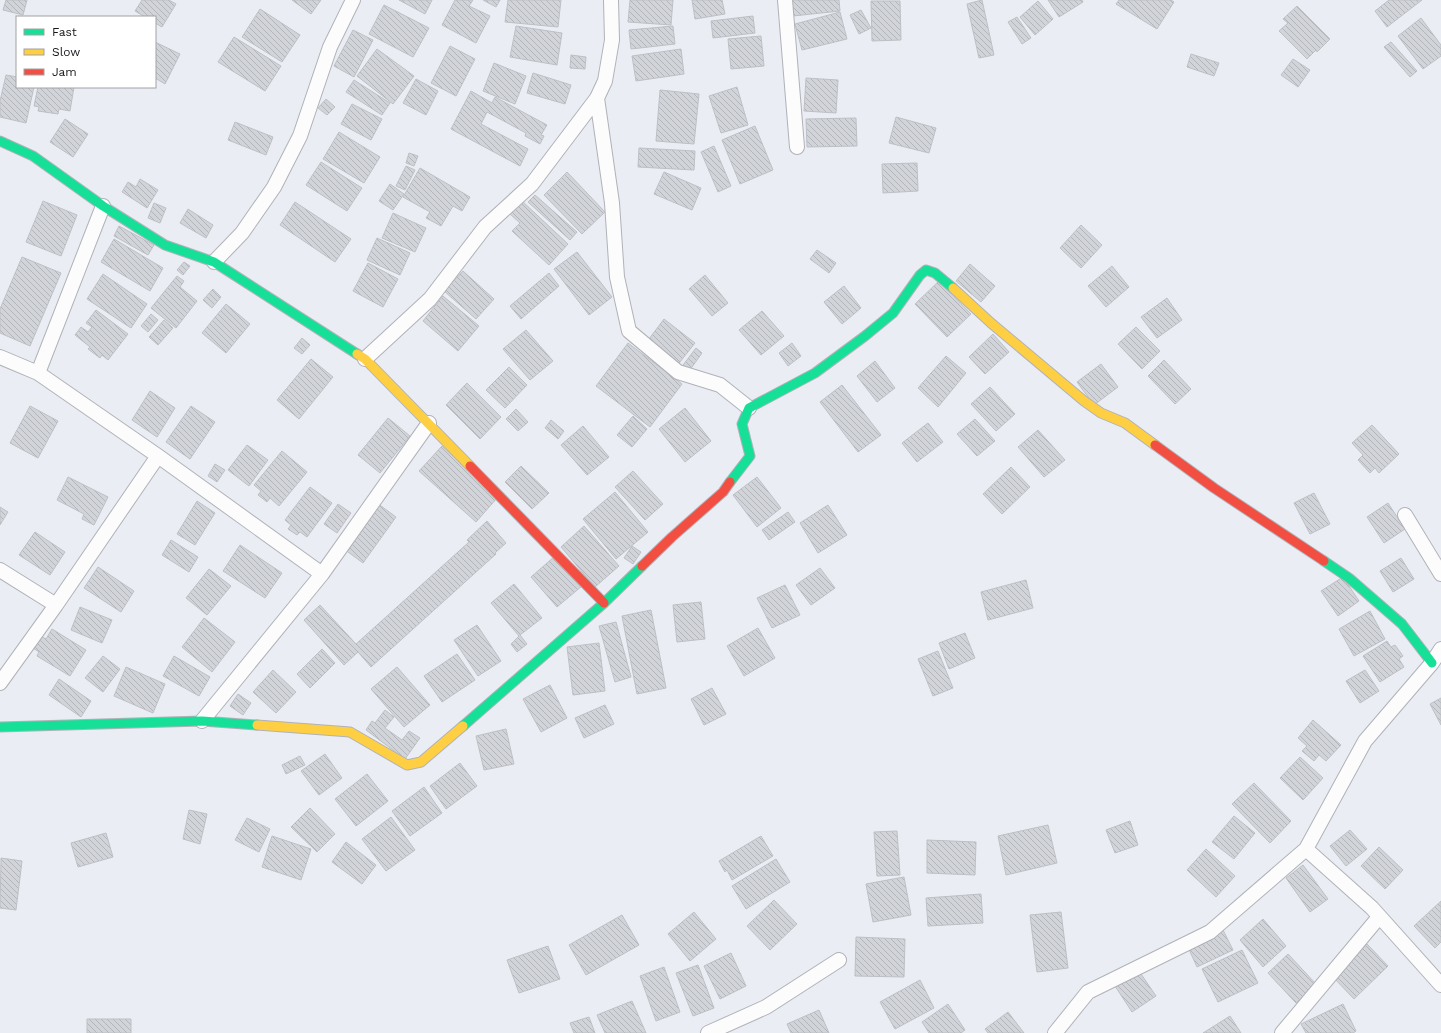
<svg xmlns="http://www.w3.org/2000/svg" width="1441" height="1033" viewBox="0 0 1441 1033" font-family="'Work Sans',sans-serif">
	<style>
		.building { fill: url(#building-back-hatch); stroke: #bdc0c5 }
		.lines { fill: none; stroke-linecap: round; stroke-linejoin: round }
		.street-casing { stroke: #b0b2b8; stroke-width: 16 }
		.fast-casing { stroke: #b0b2b8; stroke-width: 11 }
		.slow-casing { stroke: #b0b2b8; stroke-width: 11 }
		.jam-casing { stroke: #b0b2b8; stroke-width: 11 }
		.street { stroke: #fcfcfd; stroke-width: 14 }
		.fast { stroke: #16e098; stroke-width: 9 }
		.slow { stroke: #ffcf43; stroke-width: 9 }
		.jam { stroke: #f24e42; stroke-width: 9 }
	</style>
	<defs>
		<pattern id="building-back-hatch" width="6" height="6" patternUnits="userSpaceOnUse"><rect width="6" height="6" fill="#d1d4d9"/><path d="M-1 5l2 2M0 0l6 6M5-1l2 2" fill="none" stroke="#b3b5ba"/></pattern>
	</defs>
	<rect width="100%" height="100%" fill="#eaedf4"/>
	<path class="building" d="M6,0h21l-4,15 -20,-5z
		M142,0h27l7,4 -14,23 -7,-4v-6h-10l-10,-6z
		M292,0h29l-10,14z
		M399,0h33l-7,14z
		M455,0h18l-4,6 21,10 -14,27 -34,-18z
		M483,0h17l-4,7z
		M508,0h53l-3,27 -53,-5z
		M630,0h43l-2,25 -43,-3z
		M692,0h30l3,14 -30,5z
		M792,0h47l1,11 -47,5z
		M982,0l12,55 -15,3 -12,-54z
		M1048,0h34l1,2 -24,15z
		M1119,0h52l3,2 -17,27 -41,-25z
		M1389,0h33l-35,27 -12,-16z
		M871,1h29l1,39 -29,1z
		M1038,1l15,18 -18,16 -15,-18z
		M384,5l45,23 -16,29 -44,-23z
		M1297,6l33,33 -13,13 -1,-2 -9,9 -28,-28 9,-8 -5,-4z
		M260,9l40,26 -18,27 -40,-25z
		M861,10l10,18 -12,6 -9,-19z
		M840,12l7,27 -45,11 -7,-26z
		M753,16l2,17 -42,5 -2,-17z
		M1017,17l14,21 -9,6 -14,-22z
		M1421,18l20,27v11l-18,13 -25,-33z
		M516,26l46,7 -5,32 -47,-8z
		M673,26l2,18 -44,5 -2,-19z
		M353,30l20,10 -19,37 -20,-11z
		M761,36l3,30 -33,3 -3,-30z
		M234,37l47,29 -16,25 -47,-29z
		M155,42l25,12 -15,30 -10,-6z
		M1391,42l26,29 -7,6 -26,-30z
		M450,46l25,13 -19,37 -25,-13z
		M377,49l37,27 -21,28 -36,-28z
		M681,49l3,25 -48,7 -4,-25z
		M1191,54l28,9 -5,13 -27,-9z
		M571,55l15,2 -1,12 -15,-1z
		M1293,59l17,11 -12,17 -17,-12z
		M494,63l32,13 -11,28 -32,-13z
		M533,73l38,12 -6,19 -38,-11z
		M6,75l11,2v10h17l-8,36 -26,-6v-16z
		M806,78l32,2 -2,33 -32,-2z
		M416,79l22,12 -12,24 -23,-12z
		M354,80l36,23 -8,12 -36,-23z
		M38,87h36l-4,24 -11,-2 -1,5 -20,-3 1,-4 -5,-1z
		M737,87l11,38 -27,8 -12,-37z
		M660,90l39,4 -5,50 -38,-3z
		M471,91l21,12 3,-6 52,28 -6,10 3,1 -4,8 -15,-8 1,-3 -39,-21 -6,12 47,25 -8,17 -69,-37z
		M326,99l9,8 -8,8 -9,-7z
		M352,104l30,15 -11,21 -30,-16z
		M896,117l40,11 -7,25 -40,-10z
		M856,118l1,28 -50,1 -1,-28z
		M65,119l23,15 -15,23 -23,-15z
		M235,122l38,15 -7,18 -38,-15z
		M755,126l18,44 -33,14 -18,-44z
		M339,132l41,25 -16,26 -41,-24z
		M714,146l17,40 -13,6 -17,-40z
		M639,148l56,3 -1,19 -56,-3z
		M409,153l9,3 -4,10 -8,-3z
		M321,162l41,26 -15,23 -41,-26z
		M917,163l1,28 -35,2 -1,-29z
		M406,166l9,4 -10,20 -9,-4z
		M420,168l50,29 -8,14 -9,-5 -12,20 -15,-8 4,-6 -27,-15z
		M567,172l38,40 -23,22 -38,-39z
		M664,172l37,16 -9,22 -38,-16z
		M140,179l18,11 -11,18 -25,-16 6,-10 8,5z
		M390,184l14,10 -11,16 -14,-9z
		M535,195l42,37 -7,8 -42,-38z
		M43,201l34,14 -16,41 -35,-14z
		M522,201l46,43 -19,21 -37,-34 8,-8 -10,-9z
		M295,202l56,37 -16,23 -55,-37z
		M154,203l12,5 -6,15 -12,-5z
		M188,209l25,16 -7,13 -26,-15z
		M393,213l33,15 -11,24 -33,-14z
		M1081,225l21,20 -21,23 -21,-20z
		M119,226l35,19 -6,10 -34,-19z
		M377,238l33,15 -10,22 -33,-15z
		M114,239l49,29 -13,23 -49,-29z
		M817,250l19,13 -7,10 -19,-14z
		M577,252l35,45 -23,18 -35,-46z
		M22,257l39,16 -31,73 -30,-13v-24z
		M184,262l6,4 -7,9 -6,-5z
		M368,263l30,16 -15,28 -30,-16z
		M970,264l25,22 -14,16 -25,-21z
		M1112,266l17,21 -23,20 -18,-21z
		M463,271l31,28 -18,20 -32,-28z
		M549,273l10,13 -38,33 -11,-13z
		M103,274l44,30 -16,24 -44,-29z
		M705,275l23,28 -16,13 -23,-27z
		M177,276l7,5 -4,6 17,14 -21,27 -25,-20z
		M939,281l32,33 -24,23 -32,-33z
		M844,286l17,22 -19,16 -18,-22z
		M213,289l8,8 -9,11 -9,-8z
		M443,296l36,30 -21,25 -35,-30z
		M1167,298l15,22 -25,18 -16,-21z
		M226,304l24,20 -24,29 -24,-20z
		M96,310l32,24 -20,26 -6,-5 -2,3 -12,-9 2,-2 -15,-12 6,-8 7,5 4,-5 -6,-4z
		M762,311l22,25 -23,19 -22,-25z
		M151,314l7,6 -10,12 -7,-6z
		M664,319l31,24 -19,24 -30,-24z
		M164,320l9,8 -15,17 -9,-8z
		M1136,327l24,24 -18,18 -24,-25z
		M526,330l27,31 -23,19 -27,-31z
		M993,334l16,18 -24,22 -16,-17z
		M302,338l8,7 -8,9 -8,-6z
		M628,343l54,41 -32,43 -54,-41z
		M792,343l9,13 -13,10 -9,-13z
		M696,348l6,5 -15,21 -7,-5z
		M946,356l20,17 -28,34 -20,-19z
		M311,359l22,18 -34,42 -22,-19z
		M1164,360l27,29 -16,15 -27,-28z
		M875,361l20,27 -18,14 -20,-26z
		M1101,364l17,23 -24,18 -17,-23z
		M509,367l18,18 -22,23 -19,-18z
		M467,383l34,34 -21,22 -34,-34z
		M842,385l39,50 -23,17 -38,-50z
		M990,387l25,27 -19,17 -25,-27z
		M150,391l25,17 -18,29 -25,-17z
		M30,406l28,15 -20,37 -28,-15z
		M191,406l24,16 -25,37 -24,-17z
		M685,408l26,33 -26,21 -26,-33z
		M516,409l12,13 -10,9 -12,-12z
		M633,416l14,13 -15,18 -15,-12z
		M388,418l22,18 -30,37 -22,-18z
		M975,419l20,22 -18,15 -20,-22z
		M551,420l13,11 -6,8 -13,-11z
		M928,423l15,19 -26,20 -15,-19z
		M1372,425l27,29 -20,19 -4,-5 -5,5 -12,-13 5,-5 -11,-12z
		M583,426l26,31 -22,18 -26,-30z
		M1038,430l27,30 -21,17 -26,-30z
		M247,445l21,15 -19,26 -21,-16z
		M442,446l56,51 -22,25 -57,-51z
		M282,451l25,21 -28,34 -9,-8 -3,4 -9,-7 3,-4 -7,-6z
		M215,464l10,6 -8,12 -9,-6z
		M521,466l28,27 -17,16 -27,-27z
		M1011,467l19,20 -28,27 -19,-20z
		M633,471l30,33 -18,16 -30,-33z
		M68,477l40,20 -14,28 -12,-6 2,-5 -27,-14z
		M757,477l24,31 -24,19 -24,-32z
		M310,487l22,16 -25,34 -7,-5 -3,3 -9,-6 3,-4 -6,-5z
		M615,492l33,40 -32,27 -33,-40z
		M1314,493l16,31 -20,10 -16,-31z
		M197,501l18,12 -20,32 -18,-11z
		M377,503l19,14 -33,46 -19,-14z
		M1388,503l17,26 -21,14 -17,-26z
		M338,504l13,9 -14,20 -13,-9z
		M828,505l19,30 -29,18 -18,-30z
		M0,507l8,5 -8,13z
		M788,512l7,10 -26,18 -7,-10z
		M487,521l19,22 -11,10 1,1 -125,113 -13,-15 -14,13 -40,-45 16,-15 36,39 113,-102 -2,-2z
		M584,526l35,40 -24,21 -34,-40z
		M35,532l30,20 -15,23 -31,-20z
		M171,540l27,17 -9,15 -27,-17z
		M240,545l42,28 -17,25 -42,-27z
		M632,546l9,6 -8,12 -9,-6z
		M555,556l27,30 -25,21 -26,-30z
		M1401,558l13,21 -21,13 -13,-21z
		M98,567l36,24 -13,21 -37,-24z
		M820,568l15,20 -24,17 -15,-20z
		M209,569l22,17 -24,29 -21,-17z
		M1343,577l16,24 -21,15 -17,-25z
		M1026,580l7,28 -45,12 -7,-28z
		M514,584l28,34 -22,17 7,9 -10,8 -6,-8 8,-8 -28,-33z
		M785,585l15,30 -28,13 -15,-30z
		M701,602l4,37 -28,3 -4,-37z
		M80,607l32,13 -10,23 -31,-13z
		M651,610l15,78 -29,6 -15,-78z
		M1370,611l15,28 -31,17 -15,-27z
		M204,618l31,24 -23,30 -30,-25z
		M616,622l15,55 -16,5 -16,-56z
		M477,625l24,36 -23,15 -24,-36z
		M758,628l17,30 -31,18 -17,-30z
		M52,629l34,21 -16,26 -33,-20 2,-4 -6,-4 8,-12 5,3z
		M965,633l10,25 -26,11 -10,-26z
		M1387,641l4,6 4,-2 8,11 -4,3 5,8 -24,15 -17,-26z
		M599,643l6,48 -32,4 -6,-48z
		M322,649l13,14 -25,25 -13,-14z
		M938,651l15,37 -20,8 -15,-37z
		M457,654l18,26 -33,22 -18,-26z
		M103,656l17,13 -17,23 -18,-14z
		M174,656l36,21 -11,19 -36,-20z
		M126,667l39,17 -12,29 -39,-17z
		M397,667l33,38 -26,22 -33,-38z
		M273,670l23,22 -20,21 -23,-21z
		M1365,670l14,21 -19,12 -14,-22z
		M59,679l32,22 -10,16 -32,-22z
		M550,685l17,33 -26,14 -18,-33z
		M712,688l14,26 -22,11 -13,-26z
		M238,694l13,9 -8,12 -13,-9z
		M1441,698v27l-11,-21z
		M605,705l9,19 -30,14 -9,-20z
		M385,710l9,7 -9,11 17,12 7,-9 11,7 -15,21 -39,-29 6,-9 3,2z
		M1313,720l28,25 -15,16 -7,-6 -5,6 -12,-10 5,-5 -9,-8z
		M506,729l8,35 -30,6 -8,-34z
		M325,754l17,24 -23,17 -18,-24z
		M300,756l5,9 -19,9 -4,-9z
		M1300,757l23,21 -20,22 -23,-22z
		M460,763l17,23 -31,23 -16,-23z
		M367,774l21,27 -32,25 -21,-27z
		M1254,783l37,38 -21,22 -38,-39z
		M424,787l18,26 -32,23 -18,-25z
		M310,808l25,26 -18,18 -26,-25z
		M189,810l18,4 -7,30 -17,-5z
		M1234,816l21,17 -21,26 -22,-17z
		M391,817l24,33 -29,21 -24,-32z
		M247,818l23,11 -11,23 -24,-12z
		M1130,821l8,24 -23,8 -9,-23z
		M1048,825l9,38 -51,12 -8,-39z
		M1350,830l17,19 -21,17 -16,-20z
		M897,831l3,44 -23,1 -3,-44z
		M106,833l7,24 -35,10 -7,-24z
		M272,836l39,13 -10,31 -39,-13z
		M761,836l12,20 -41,24 -5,-10 -2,2 -6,-11z
		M927,840l49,2 -1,33 -48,-2z
		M346,842l30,23 -14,19 -30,-22z
		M1379,847l24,23 -18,19 -24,-23z
		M1206,849l29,27 -19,21 -29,-27z
		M1,858l21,3 -6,49 -16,-2z
		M776,859l14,23 -44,27 -14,-23z
		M1303,865l25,34 -18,13 -24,-34z
		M904,877l7,38 -38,7 -7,-38z
		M981,894l2,29 -55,3 -2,-28z
		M774,900l23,24 -27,26 -23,-24z
		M1441,901v41l-6,6 -21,-22z
		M694,912l22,27 -26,22 -22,-27z
		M1061,912l7,56 -31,4 -7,-57z
		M622,915l17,30 -53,30 -17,-30z
		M1263,919l23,27 -23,21 -23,-27z
		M1222,928l11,22 -36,17 -10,-22z
		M856,937l49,2 -1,38 -49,-1z
		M1367,944l21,22 -34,33 -21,-22z
		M548,946l12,33 -41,14 -12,-33z
		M1242,950l16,33 -40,19 -16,-33z
		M731,953l15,33 -26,13 -16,-33z
		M1288,954l28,30 -20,19 -28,-30z
		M698,965l16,43 -21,8 -17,-43z
		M664,967l16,45 -24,9 -16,-45z
		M1137,968l19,28 -24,16 -19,-29z
		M920,980l14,28 -39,21 -15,-27z
		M632,1001l14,32h-41l-8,-18z
		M948,1004l17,26 -4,3h-32l-7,-11z
		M1343,1004l13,27 -3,2h-47l-5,-9z
		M819,1010l10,23h-38l-4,-9z
		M1008,1012l16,21h-36l-3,-4z
		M1230,1016l11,17h-38z
		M589,1017l6,16h-21l-4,-10z
		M87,1019h44v14h-44z"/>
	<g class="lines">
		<defs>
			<path id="street" d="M785,0l12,147
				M597,98l15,105 5,74 12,54 49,41 42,13 29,23
				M214,262l28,-29 32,-46 26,-51 30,-89 23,-47
				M0,357l38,16 120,83 164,118
				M365,359l65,-60 55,-72 47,-43 65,-86 8,-17 7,-41 -1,-40
				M38,373l65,-167
				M1405,515l36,59
				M0,570l56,35
				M0,683l56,-78 102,-149
				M202,721l120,-147 107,-151
				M1306,849l66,59 69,77
				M708,1033l58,-26 73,-47
				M1055,1033l33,-41 122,-60 96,-83 59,-108 67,-78 9,-14
				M1282,1033l97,-116"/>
			<path id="fast" d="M0,141l33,15 70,50 62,39 49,17 143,92
				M730,482l20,-26 -8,-32 7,-16 66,-35 50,-37 28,-23 27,-38 6,-5 9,3 18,15
				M1324,561l25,17 53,46 30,39
				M463,726l141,-123 38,-37
				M0,727l202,-6 55,4"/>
			<path id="slow" d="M953,288l38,35 93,78 17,12 24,10 30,22
				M357,354l8,5 105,107
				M257,725l93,7 57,33 14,-3 42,-36"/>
			<path id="jam" d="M1155,445l59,43 110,73
				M470,466l134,137
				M642,566l30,-29 51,-45 7,-10"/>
		</defs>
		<use href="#street" class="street-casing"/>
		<use href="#fast" class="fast-casing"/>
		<use href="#slow" class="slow-casing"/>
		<use href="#jam" class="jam-casing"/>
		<use href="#street" class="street"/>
		<use href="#fast" class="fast"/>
		<use href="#slow" class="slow"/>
		<use href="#jam" class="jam"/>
	</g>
	<rect x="16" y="16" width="140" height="72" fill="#ffffff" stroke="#a2a2a4"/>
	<rect x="24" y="29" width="20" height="6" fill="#16e098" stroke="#a2a2a4"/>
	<text x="52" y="36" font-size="12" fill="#16171b">Fast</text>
	<rect x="24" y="49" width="20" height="6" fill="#ffcf43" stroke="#a2a2a4"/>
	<text x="52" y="56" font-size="12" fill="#16171b">Slow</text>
	<rect x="24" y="69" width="20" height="6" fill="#f24e42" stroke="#a2a2a4"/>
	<text x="52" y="76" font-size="12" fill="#16171b">Jam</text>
</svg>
